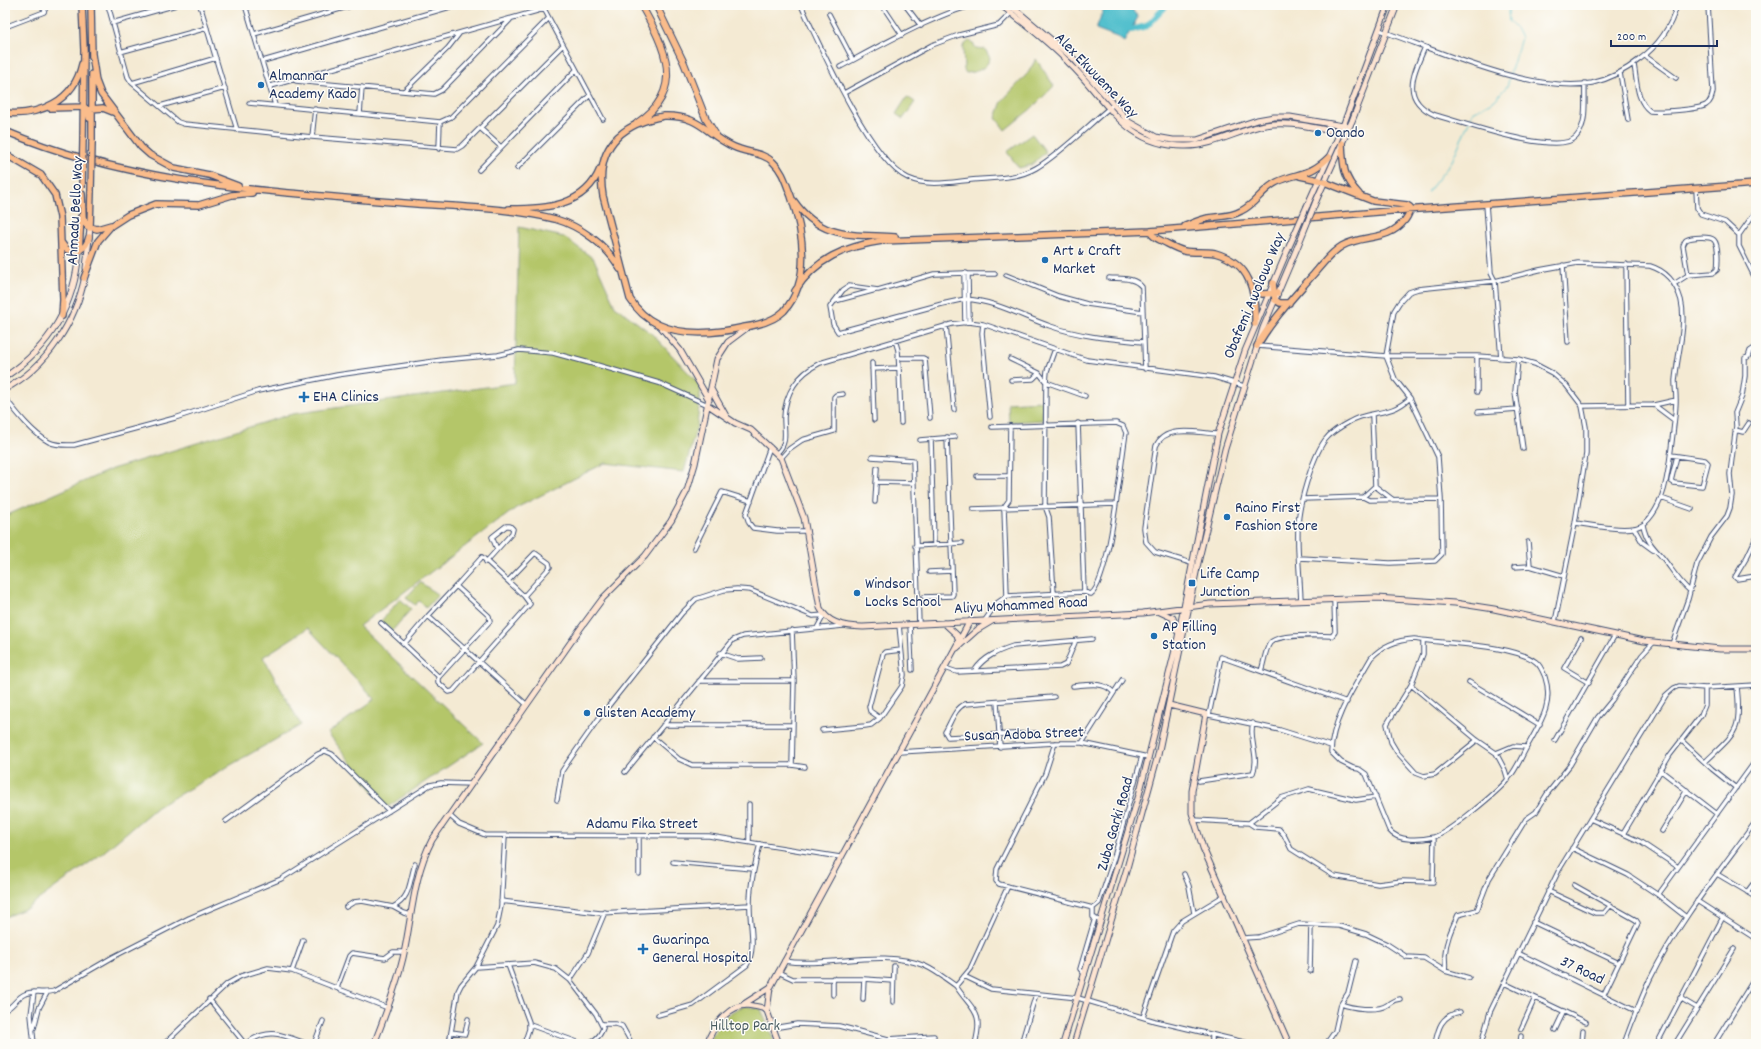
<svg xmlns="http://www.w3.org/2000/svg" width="1761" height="1049" viewBox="0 0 1761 1049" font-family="Dekko,sans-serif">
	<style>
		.green { fill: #b4c669; stroke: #687a64 }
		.water { fill: #53c0cd; stroke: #377896 }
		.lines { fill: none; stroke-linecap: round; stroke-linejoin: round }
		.stream { stroke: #53c0cd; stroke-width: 1 }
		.river { stroke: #53c0cd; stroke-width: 6 }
		.street-casing { stroke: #3c4b70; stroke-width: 5.5 }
		.secondary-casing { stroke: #3c4b70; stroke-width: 7 }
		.primary-casing { stroke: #3c4b70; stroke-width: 8 }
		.highway-casing { stroke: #3c4b70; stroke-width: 8 }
		.street { stroke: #fff; stroke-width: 3.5 }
		.secondary { stroke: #fde4d1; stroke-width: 5 }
		.primary { stroke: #fabc8b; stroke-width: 5.5 }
		.highway { stroke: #fabc8b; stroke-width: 6 }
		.secondary-bridge-casing { stroke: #3c4b70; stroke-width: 7; stroke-linecap: butt }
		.primary-bridge-casing { stroke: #3c4b70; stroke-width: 8; stroke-linecap: butt }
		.secondary-bridge { stroke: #fde4d1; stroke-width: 5 }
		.primary-bridge { stroke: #fabc8b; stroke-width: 5.5 }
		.poi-dot { fill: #1f6fb2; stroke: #fdfcf7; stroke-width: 1.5 }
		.labels { text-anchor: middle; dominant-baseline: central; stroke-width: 3; stroke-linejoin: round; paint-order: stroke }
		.poi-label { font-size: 16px; fill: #1b2f5e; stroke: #fdfcf7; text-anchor: start }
		.street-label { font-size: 16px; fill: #1b2f5e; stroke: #fdfcf7 }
		.park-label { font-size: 16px; fill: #495c61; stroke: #fdfcf7 }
	</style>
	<rect width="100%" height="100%" fill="#fdfcf7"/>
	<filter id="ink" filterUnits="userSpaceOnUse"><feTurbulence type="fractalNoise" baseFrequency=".025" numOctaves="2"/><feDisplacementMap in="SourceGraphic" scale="8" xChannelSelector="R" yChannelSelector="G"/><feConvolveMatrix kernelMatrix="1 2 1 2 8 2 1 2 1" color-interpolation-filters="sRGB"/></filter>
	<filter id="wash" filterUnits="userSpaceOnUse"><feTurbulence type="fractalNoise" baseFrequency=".012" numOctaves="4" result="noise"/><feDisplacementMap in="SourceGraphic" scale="16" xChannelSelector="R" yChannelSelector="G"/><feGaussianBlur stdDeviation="0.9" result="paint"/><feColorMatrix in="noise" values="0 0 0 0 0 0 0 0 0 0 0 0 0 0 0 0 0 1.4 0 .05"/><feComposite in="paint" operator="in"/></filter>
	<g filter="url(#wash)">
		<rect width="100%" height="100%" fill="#f4ead3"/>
		<path class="green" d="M970,40l6,8 9,1 5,9c-4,11 -12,14 -24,15l-2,-3 -1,-24z
			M1036,59l18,27 -23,23 -26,21 -9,-12 6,-17 26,-28z
			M907,97l8,5 -12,17 -7,-5z
			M1032,134l14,18 -15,13 -12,3 -12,-16z
			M519,227l45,10 30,22 21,47 37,28 49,52 -4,40 -13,46 -79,-9 -89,45 -157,118 124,117 -97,65 -58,-75 47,-34 -67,-71 -45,29 38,68 -144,82 -57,48 -73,53 -22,9v-401l107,-47 180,-55 223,-31z
			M1042,401l1,19 -34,2 -1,-19z
			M420,582l18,13 -12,13 -7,-7 -4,4 -9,-7z
			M400,599l11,10 -19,22 -11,-10z
			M746,1006l15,3 14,35h-67c9,-17 18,-34 38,-38z"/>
		<path class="water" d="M1105,5h28v6l5,6 -14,25 -7,-5 -21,-8z"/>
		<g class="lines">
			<path class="stream" d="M1510,74l11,-36 -4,-8 -8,-8 -1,-11 5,-6
				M1428,192l24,-31 21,-49 22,-12 12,-14 3,-9"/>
			<path class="river" d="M1131,30l16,-4 20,-21"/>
		</g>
	</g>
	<g filter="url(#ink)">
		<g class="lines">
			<defs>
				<path id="street" d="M108,5l20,72 4,6 46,39 6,2 128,13 145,12 5,-3 100,-100
					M200,5l37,125
					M245,5l30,100
					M542,5l61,114
					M801,5c18,39 70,157 107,173 20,9 43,4 63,2 22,-2 46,-1 65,-12 27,-16 53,-44 78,-64
					M882,5l20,30
					M905,5l16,21
					M951,5l4,5
					M246,8l9,-3
					M829,14l24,46
					M112,23l64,-18
					M5,27l39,-15 3,-7
					M1379,30c58,20 152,64 213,53 19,-4 33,-12 48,-24 19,-14 31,-32 37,-54
					M254,34l100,-29
					M1425,47c-12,28 -25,52 10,68 26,7 123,42 141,22 12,-13 8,-37 9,-54
					M120,52l87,-24
					M1645,56l31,22
					M263,61l194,-56
					M1634,65c3,15 2,36 16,46 10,1 47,-1 56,-6 5,-3 6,-8 7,-14l-5,-86
					M840,67c25,-13 118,-66 141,-61
					M1620,73l8,47
					M296,81l138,13 8,-4 68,-70
					M132,83l84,-25
					M271,86l273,-77
					M404,91l44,-43 11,-14
					M844,93l88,-48 27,-10 40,-10 13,-13
					M249,103l191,19
					M160,106l65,-18
					M360,114l2,-27
					M480,128l21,19
					M312,137l3,-28
					M439,149l1,-27 11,-5 97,-98
					M517,168l73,-73
					M479,170l97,-100
					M1696,189l1,19 4,6 24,8 14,13v11l17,34
					M1486,204l5,69 4,8 6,77
					M5,211v52
					M1739,235l17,-24
					M1626,264l2,141
					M1563,265l5,77
					M964,273l1,50
					M968,274h27
					M1006,275l52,21 29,8 56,8
					M1109,278c13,1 25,-1 33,9l3,82
					M1674,284l14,-9 25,-2 4,-3c1,-6 2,-25 -3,-30 -4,-4 -23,-3 -28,0 -2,2 -2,3 -3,6l5,29
					M835,301l41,-11
					M969,322c0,-16 -1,-32 -1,-48l-2,-1 -32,1 -56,16 -29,-4 -6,4 -13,17 3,17 5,8 104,-28 23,-5c31,2 56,17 85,27 31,11 62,13 94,16
					M983,324l-1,9 8,84
					M946,325l8,85
					M895,340l3,10 1,18
					M1257,346l129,10h91l41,3 17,5 17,9 14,12 16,21 4,21v27l-11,69 -20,99
					M1055,349l-8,22 -1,11 39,14
					M1477,356v36
					M898,358h25l2,1 5,59
					M1010,359l29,14 7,9 -1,124 4,11 5,77
					M1518,359l-3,33 8,57
					M872,363l2,57
					M872,369l27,-1 2,55
					M1011,380l22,-1 6,-6
					M5,398c11,14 28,36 44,44 8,4 17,3 25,3l101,-27 83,-27 79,-16 105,-15 56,-5 21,-5 34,3 44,12 62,18 49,22
					M1654,405l20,15
					M1582,406l72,-1 22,-5
					M1478,412l40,-3
					M1078,423l6,169
					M1735,430l8,2 6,-9
					M931,439l3,105
					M920,440l35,-3
					M770,447l-24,67 3,9 4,5 24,3h30
					M777,453c11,-10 7,-21 7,-35 1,-25 14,-44 36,-55l132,-39 17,-2 14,2 104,36 127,17 30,9
					M1671,455l34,5 3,3 -6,23 -28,-3 -3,-2 6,-25
					M872,457l41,3 6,164
					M781,458l8,-9 13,-9 32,-9v-34l2,-2 7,-1
					M977,476h32
					M876,482l37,1
					M1375,486l17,13
					M1363,497l12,-11 -3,-71
					M1661,498l31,11
					M1303,499l60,-2 6,3 72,-1
					M875,502l2,-34
					M973,509l142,-5
					M1643,525c3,15 9,21 19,32 10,12 16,24 28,34
					M1634,528l8,14 11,8
					M1756,538l-9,19 -12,20 2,2 19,-3
					M1528,542l2,24
					M915,546l47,-3
					M694,548l28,-56 29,9
					M482,557l42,39 6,8 -77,87 -4,1 -11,-10v-4l52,-57 -1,-5 -33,-30z
					M1300,558l90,5 45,-2 7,-7 -1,-55 -3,-42 -28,-59 -15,-19 -9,-23 8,-45 5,-8 10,-11 9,-3 77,-8 44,-11 39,-7 72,3c17,5 26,17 31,34 6,25 -4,56 -6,81 0,6 1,12 1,19 0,11 -2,22 -3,33 -4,29 -5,70 -29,91 -12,10 -53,1 -69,-1
					M486,562l26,-29 1,-4 -3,-3h-4l-14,11 5,12
					M1191,563l-36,-11 -9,-10 -2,-14 12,-82c9,-22 43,-13 62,-12
					M1514,567l16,-1 34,10
					M929,572l23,-1
					M508,581l27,-28 14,10 1,4 -26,29
					M1007,596l-3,-89 5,-7 1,-74
					M924,597l28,-1 1,-2 -6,-157
					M1301,601c-1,-24 -4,-49 -3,-73 0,-22 14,-70 27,-88 6,-8 15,-13 24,-18 21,-13 40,-4 61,-24
					M428,616l28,-30
					M985,620l12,-17 10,-7 77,-4 7,2c19,-14 30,-133 35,-161l-3,-7 -7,-3 -124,4
					M381,623l23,21
					M910,624l2,46
					M817,628l7,-13
					M792,630l2,51 -2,84 13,2
					M1581,638l-17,30 25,15
					M1414,639c30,5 99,5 122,23 5,4 7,10 9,15 9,27 -5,46 -17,68 -7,12 -11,24 -20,34 -10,13 -60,54 -74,58 -14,3 -36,5 -45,-7l-23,-56 -7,-5 -6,-1 -12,-6 -10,-10c1,-33 24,-66 40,-94 12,-13 26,-18 43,-19z
					M1423,641v13l-12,31 -24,39 4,18 6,10 19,21 8,3 11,-2 42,-34
					M1672,644l16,-45 9,-35 14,-27 16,-21 3,-8 2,-13 -2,-21 6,-48 -1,-13 7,-17 3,-20v-18l3,-1 2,-6 6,-4
					M720,653l18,6 23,-1
					M945,668l12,4 103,-5 6,-3 10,-24
					M975,670c9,-13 23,-19 38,-24l79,-7
					M1261,671c3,-8 4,-21 9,-28 9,-10 49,-7 62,-7l3,-4 -1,-32
					M439,677l-35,-33 24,-28 99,89
					M699,681h95
					M1469,682l71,43
					M1411,685l66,55 19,13 17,-7 13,1
					M1073,686c14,-1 30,-5 40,6
					M997,702l3,45
					M1206,714l3,1 12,-58 126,45
					M1209,715l71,15 51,16
					M880,718l-10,-7 -1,-4 14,-53 2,-2 16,-2
					M663,725h130
					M822,730l43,-4 6,-1 9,-7 22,-32 2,-11 -5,-50
					M1036,733l-88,4 -3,-5c6,-10 10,-24 20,-28l89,-7
					M653,737l26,22 13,6h100
					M1555,740l60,-105
					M1681,740l31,29 24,19
					M1055,743l-10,31 -48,95 -1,12 3,3 94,24v9l7,4
					M1082,743l40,-63
					M899,752l156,-9h27l66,14
					M1496,753l9,17 3,10
					M1705,762c31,-30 37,-30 32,-75
					M1751,767l5,4
					M1660,770l57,44
					M625,772l108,-132 10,-4 100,-10
					M1199,781l54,-8c7,-16 -5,-34 0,-50
					M557,800l5,-29 6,-9 31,-44 83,-105 14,-14 28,-9 13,-1 13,1 63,26 11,-1
					M749,804v38
					M449,815l10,9 26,11 224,1 131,21
					M1590,819l49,22 39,26
					M1194,820l55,3 32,-25 28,-9 47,11 20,-3
					M226,821l92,-67 7,-3 7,3 57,57
					M1249,823l6,4 24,2 5,6 7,14 43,27 44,8 24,-3 31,1 1,-45
					M1662,831l25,-41
					M1623,834l47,-79 31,-40 4,-10v-17
					M639,836v38
					M1572,848l56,27 30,20 28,22
					M673,862l80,7
					M1184,874l5,12 5,27
					M1717,874l39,23
					M1574,885l62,35 2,3 -34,71
					M1548,891l47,22h9l7,-8
					M1747,892l9,-12
					M1658,895l98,-135
					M501,901l99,12 150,-8
					M1697,901l59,38
					M346,907l8,-5 8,-1 31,6 11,6 7,2
					M393,907c18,-9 16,-25 22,-43
					M1093,908l6,-5 14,-42 29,-105
					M1533,922l86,41
					M1244,938l15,-1 40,-13 40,2 27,8 21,10 20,13 17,1 21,13c1,-5 0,-10 0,-16 1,-15 7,-27 13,-40l19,-5 12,-31 37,-60 10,-7 11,-18 23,-29 28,-48 14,-17 30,-45 12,-13
					M1518,953l118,58
					M784,961c44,7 98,-13 141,5 11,5 21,13 31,20
					M508,965l21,57v7l-5,15
					M476,967l58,-4 22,6 14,11 26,34 7,14c-4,11 -11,16 -23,15l-50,-18
					M292,971l11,-31
					M1310,971l1,-46
					M1445,971l24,7
					M778,972l15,7h71l29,2
					M1085,975l-5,-6 15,-51
					M964,976l27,13 87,9 77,23 97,23
					M570,980l18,-27 17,-41
					M1504,983l82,39
					M337,988l12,-32 3,-3 33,5 8,-6h11
					M833,995v-17
					M1680,998l17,10
					M209,999l36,45
					M863,999l1,-20
					M893,1002l1,-36
					M1341,1004c10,4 36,8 46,1 6,-4 5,-5 13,-6
					M5,1010c8,-3 12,-13 20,-16 9,-4 20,0 29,-3l59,-34 76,-39 92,-39 149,-94 11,-2 30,1
					M658,1015l35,-10 54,-40c10,-18 2,-41 3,-61 0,-20 5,-40 10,-60
					M1143,1017l30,-86 9,-10 43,-26
					M602,1024h14l6,2 10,18
					M34,1028l5,-20 8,-15
					M773,1028l24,-4 42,2 49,13 46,-3
					M1521,1029l14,-31
					M1555,1030l9,-19
					M451,1032l14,2 3,-15
					M1212,1035v9
					M1658,1042l65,-125
					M34,1044l-3,-29 3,-23
					M164,1044l63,-60 14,-8 27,-8 24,3 96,37
					M245,1044c24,-17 36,-10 62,0
					M314,1044l9,-23
					M449,1044l9,-53 3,-6 15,-18 21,-41 4,-20 4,-70
					M975,1044c9,-34 -3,-33 -19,-58l14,-17 38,-83
					M1021,1044l15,-50
					M1326,1044l9,-13 6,-27 7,-11 8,-32
					M1435,1044c3,-15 6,-29 25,-32
					M1481,1044l9,-32 69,-142 107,-175 8,-7 5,-2 26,2 51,-3
					M1520,1044l1,-8
					M1582,1044l1,-14
					M1624,1044c8,-22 16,-44 26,-65 28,-57 69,-107 106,-158
					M1675,1044l59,-95
					M1714,1044l42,-68"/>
				<path id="secondary" d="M1001,5c24,19 48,37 69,59 38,37 55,83 116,82 28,0 52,-16 79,-21 28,-5 54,5 81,8
					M1010,5l64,54 55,63 27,15 17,3h24l60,-20 17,-3h16l59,10
					M1316,201l36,-80 45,-116
					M1307,206l36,-80 45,-121
					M86,268l4,-40
					M660,326l20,24 29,50
					M5,377c45,-30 70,-72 74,-126
					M5,389c42,-22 71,-68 80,-113
					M711,389l15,27
					M708,405l27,18 16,7 30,28 23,60 16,90c8,16 26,19 43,19l280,-14 67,-9 166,-6 79,5 39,6 150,32 76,8h36
					M1160,612l13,6 4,13
					M944,623l13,12 2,8
					M957,648l20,-18 15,-9
					M1169,705l37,9 -14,77v22l11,35 86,196
					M744,1004l25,-16
					M374,1044c11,-28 22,-57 29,-86 9,-40 10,-82 29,-118l148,-211 23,-31 42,-42 26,-35 16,-30 8,-27 22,-105 11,-17 20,-15
					M707,1044c6,-19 24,-43 46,-38 5,1 10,1 14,5
					M779,1044l-12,-33 3,-23 200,-367
					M1063,1044l76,-249 38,-153 41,-208 27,-83 43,-102
					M1074,1044l53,-176 31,-113 40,-192 27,-114 38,-121 34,-80
					M1755,1044l1,-1"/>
				<path id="primary" d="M82,5l2,45 -1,90
					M91,5l1,52
					M92,54l4,27 5,13 40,53 9,8 24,13 35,7 29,11
					M50,108l34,-1 4,3 1,8
					M91,109l12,-1 10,4
					M5,113c35,3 69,-12 77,-49
					M664,116c37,-1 41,18 70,31 13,6 28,5 39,15 10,9 13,22 18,34 12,35 21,84 -7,115 -10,10 -26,14 -39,16 -39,9 -90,12 -115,-28l-27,-103c-8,-47 16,-72 61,-80z
					M5,131c127,54 263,60 399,72 49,4 103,4 151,16 25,7 53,27 65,50
					M92,143v-69
					M1342,143c1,23 1,34 17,51
					M5,154l36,21 14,20 5,22 3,83 -1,16
					M82,194l1,23 4,9 10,3 14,-4
					M794,201c27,39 60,33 101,36
					M509,209c35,0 76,-2 91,-40
					M1185,226c8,-3 15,-6 23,-8 11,-2 23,-1 33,-7 15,-7 21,-22 36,-29 21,-10 32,-5 52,-25
					M90,228l1,-37
					M1150,231c2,6 8,8 14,11 6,3 13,7 20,9 10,2 20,0 31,2 36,10 41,39 40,71
					M61,242l5,7c13,4 20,0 23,-12
					M79,251l2,-34
					M84,278l14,-37 13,-15 17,-11 28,-11 43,1 33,-10 20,-2
					M1273,283l2,17 5,3h9
					M1254,289l8,5 15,-1
					M795,291c20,-32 51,-45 87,-50l268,-10 228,-19 378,-28
					M1257,346c15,-26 35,-47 55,-70 9,-10 18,-23 30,-30 21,-12 46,-4 63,-26 3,-4 5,-7 5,-13l-3,-2 -34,-4 -54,-21 -19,-4"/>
				<path id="highway" d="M656,5l28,58 22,56 10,16
					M637,123c50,-33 28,-76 4,-118"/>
			</defs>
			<use href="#street" class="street-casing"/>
			<use href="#secondary" class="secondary-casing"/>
			<use href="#primary" class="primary-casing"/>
			<use href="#highway" class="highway-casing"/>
			<use href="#street" class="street"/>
			<use href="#secondary" class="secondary"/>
			<use href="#primary" class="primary"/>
			<use href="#highway" class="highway"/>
			<defs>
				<path id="secondary-bridge" d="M1297,248l19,-47
					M1288,249l19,-43"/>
				<path id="primary-bridge" d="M82,188l1,-48
					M91,191l1,-48"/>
			</defs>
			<use href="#secondary-bridge" class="secondary-bridge-casing"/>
			<use href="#primary-bridge" class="primary-bridge-casing"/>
			<use href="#secondary-bridge" class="secondary-bridge"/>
			<use href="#primary-bridge" class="primary-bridge"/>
		</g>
	</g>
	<g class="poi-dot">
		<circle cx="261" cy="85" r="4"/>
		<circle cx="1318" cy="133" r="4"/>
		<circle cx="1045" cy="260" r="4"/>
		<path d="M302 391h4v4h4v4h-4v4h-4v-4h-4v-4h4z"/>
		<circle cx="1227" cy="517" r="4"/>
		<rect x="1188" y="579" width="8" height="8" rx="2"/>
		<circle cx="857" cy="593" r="4"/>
		<circle cx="1154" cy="636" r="4"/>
		<circle cx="587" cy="713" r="4"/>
		<path d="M641 943h4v4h4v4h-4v4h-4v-4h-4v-4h4z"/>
	</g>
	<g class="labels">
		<g class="poi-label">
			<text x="269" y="76">Almannar<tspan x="269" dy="18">Academy Kado</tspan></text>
			<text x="1326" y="133">Oando</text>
			<text x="1053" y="251">Art &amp; Craft<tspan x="1053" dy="18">Market</tspan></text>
			<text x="313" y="397">EHA Clinics</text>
			<text x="1235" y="508">Raino First<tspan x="1235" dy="18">Fashion Store</tspan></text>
			<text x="1200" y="574">Life Camp<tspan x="1200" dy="18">Junction</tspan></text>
			<text x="865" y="584">Windsor<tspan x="865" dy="18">Locks School</tspan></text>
			<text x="1162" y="627">AP Filling<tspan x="1162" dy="18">Station</tspan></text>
			<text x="595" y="713">Glisten Academy</text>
			<text x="652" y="940">Gwarinpa<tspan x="652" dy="18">General Hospital</tspan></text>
		</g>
		<g class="street-label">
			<text transform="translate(1096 76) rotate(46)">Alex Ekwueme Way</text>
			<text transform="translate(76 211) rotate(-87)">Ahmadu Bello Way</text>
			<text transform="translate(1255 296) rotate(-67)">Obafemi Awolowo Way</text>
			<text transform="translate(1021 606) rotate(-3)">Aliyu Mohammed Road</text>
			<text transform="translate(1024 735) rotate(-2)">Susan Adoba Street</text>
			<text x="642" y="824">Adamu Fika Street</text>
			<text transform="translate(1116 824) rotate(-74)">Zuba Garki Road</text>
			<text transform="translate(1582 971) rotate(26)">37 Road</text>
		</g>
		<g class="park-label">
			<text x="745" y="1026">Hilltop Park</text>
		</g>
	</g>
	<rect width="1761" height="1049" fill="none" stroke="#fdfcf7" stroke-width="20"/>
	<path d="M1611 40v6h106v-6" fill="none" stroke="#1b2f5e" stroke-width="2"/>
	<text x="1617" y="40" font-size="12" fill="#1b2f5e" stroke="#fdfcf7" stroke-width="3" paint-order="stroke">200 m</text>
</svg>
